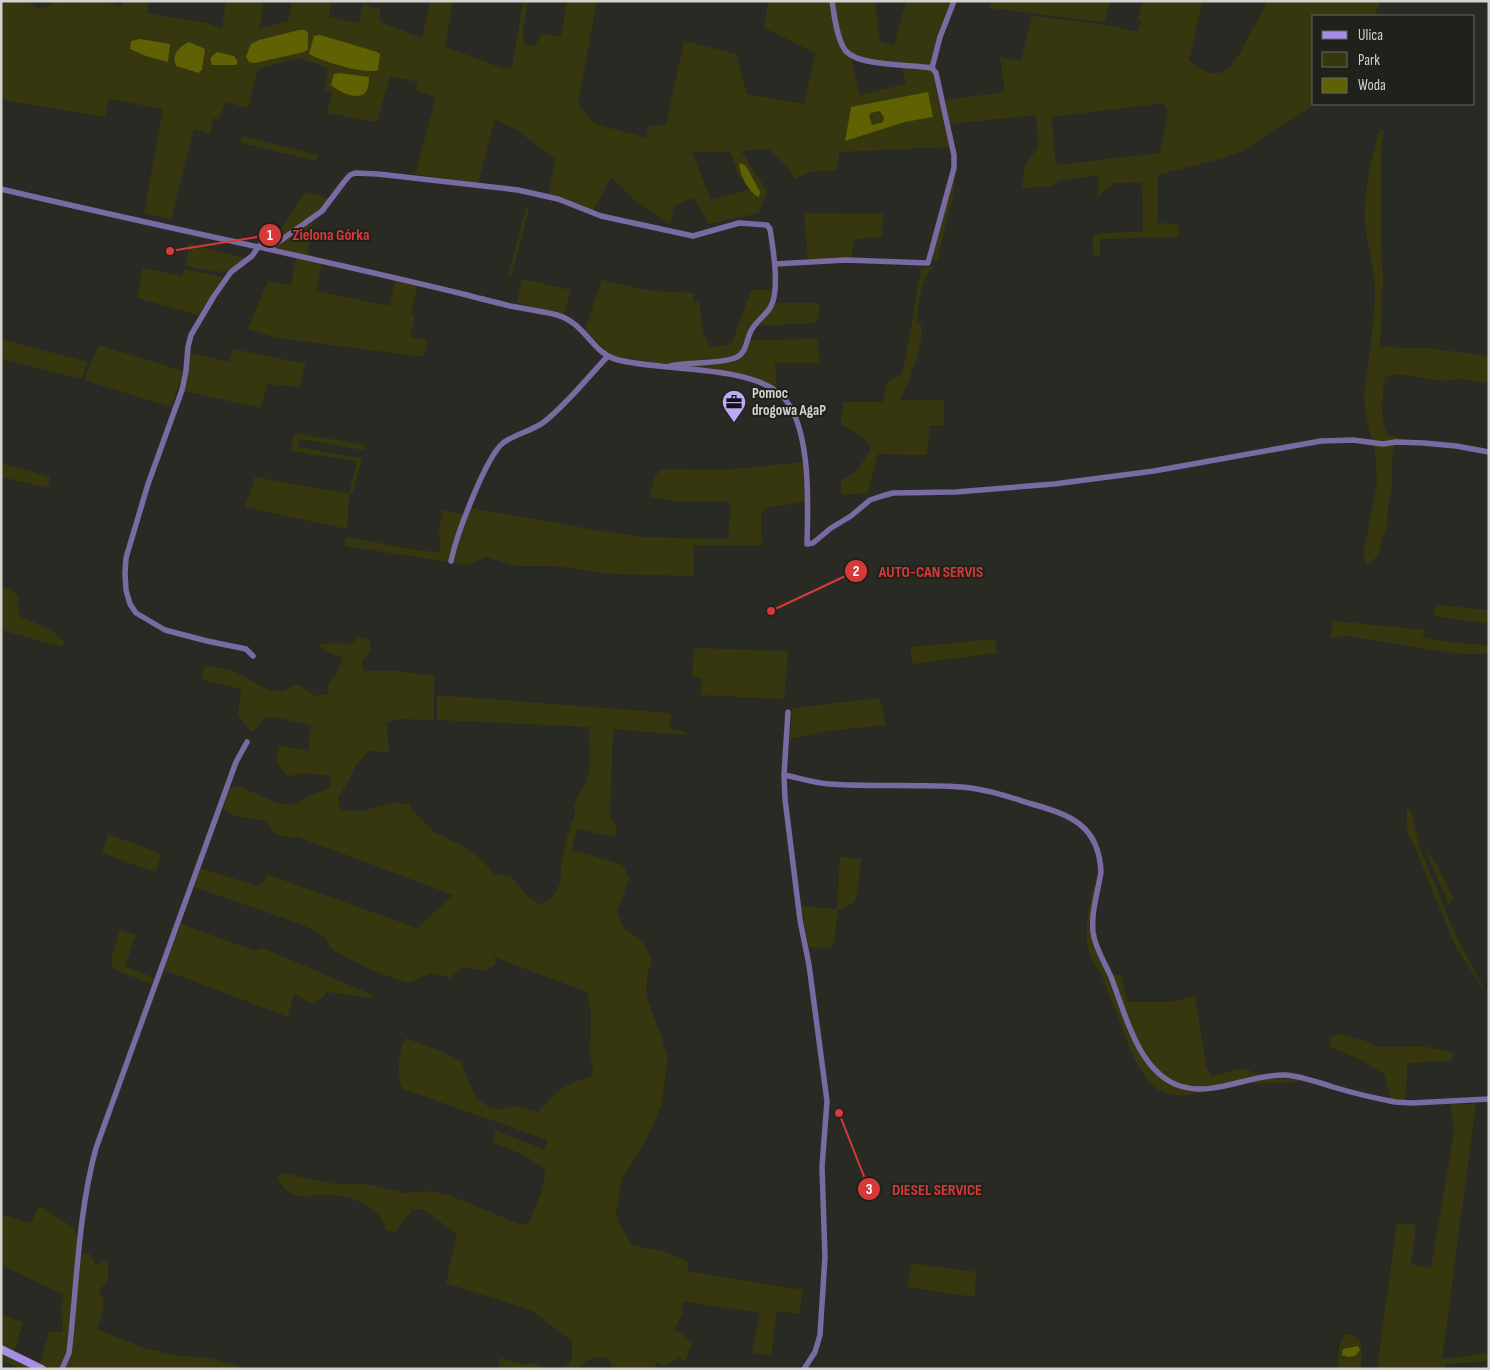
<svg xmlns="http://www.w3.org/2000/svg" width="1490" height="1370" viewBox="0 0 1490 1370" font-family="'Sofia Sans Condensed',sans-serif">
	<style>
		.green { fill: #36370e; fill-rule: evenodd }
		.water { fill: #5f6103; fill-rule: evenodd }
		.lines { fill: none; stroke-linecap: round; stroke-linejoin: round }
		.street { stroke: #796aa1; stroke-width: 5.5 }
		.secondary { stroke: #a68de6; stroke-width: 8 }
		.labels { text-anchor: middle; dominant-baseline: central; stroke-width: 4; stroke-linejoin: round; paint-order: stroke }
		.poi-label { font-size: 15px; font-weight: bold; fill: #d2d3cf; stroke: #20211b; text-anchor: start }
		.leader { fill: none; stroke: #d63939; stroke-width: 2 }
		.callout-dot { fill: #d63939; stroke: #20211b; stroke-width: 2 }
		.mark-label { font-size: 15px; text-anchor: middle; font-weight: bold; fill: #fff }
		.callout-label { font-size: 16px; text-anchor: middle; font-weight: bold; fill: #d63939; stroke: #20211b; stroke-width: 4; stroke-linejoin: round; paint-order: stroke }
	</style>
	<rect width="100%" height="100%" fill="#2a2a25"/>
	<path class="green" d="M12,1h17l6,7 7,1 17,-8 14,3 6,-3h22l21,6 2,-6h25l-2,12c25,7 53,4 75,16l4,-28h38l-5,28 29,-8 4,-20h39l-2,16 30,6 4,-19 17,5v13l42,16 8,-37h23l-8,46 57,21 10,1 11,-68h5l-5,30v13l11,3 8,-13 19,3 6,-36h30l-19,102 15,20 53,15 3,-12 17,-1 18,-84 52,13 11,40 57,10 11,-51 -51,-25 4,-27h61l10,42 7,12 4,1 10,39 46,-11 -4,-17 30,3 18,77 -111,5 -2,18 -27,2 -15,7 -8,-12 -18,-18 -28,2 26,40 -8,22 -50,11 -15,-26 -20,7 -4,19 -37,-25 -22,-22 -18,34 -44,-18 6,-34 -37,-28 -23,-12 -17,64 -63,-9 21,-77 -21,-7 3,-8 -28,-6 -13,46 -50,-9 5,-20 -7,-3 3,-22 -29,-10 -41,11 -10,39 -23,-6 -6,18 -6,-2 -3,16 -16,-5 -23,90 -27,-6 19,-104 -54,-10 -4,18 -104,-17v-96zM189,42l9,31 -13,-3 -8,-20 4,-5zM873,104l60,13 -28,5 -60,19 6,-34zM692,152h38l8,22 11,15 -38,11z
		M834,1h41l5,40 14,4 12,-44h46l-21,65c-19,-2 -71,-3 -83,-16 -9,-9 -12,-37 -14,-49z
		M991,1h112l7,2 -6,19 -115,-14z
		M1143,1h60l-14,58 -20,-17 -32,-10 4,-11 -3,-1z
		M1267,1h114l-7,15h-60l1,88 -74,48 -18,6 -65,17v48l20,1 1,13 -79,2v17l-7,-1v-21l50,-3 -1,-49 -28,1 -17,14 2,-22 -41,6 -5,5 -31,2 3,-24 13,-16 -2,-33 -86,9 -5,-24 60,-8 -5,-35 21,4 11,-45c46,5 91,8 135,26 16,7 30,34 51,31 16,-2 29,-34 36,-47h1zM1163,103l5,10 -8,40 -104,12 -5,-48z
		M881,111l3,7 -1,4 -11,3 -3,-9 2,-3z
		M1380,129l4,2 -3,19v101l2,23 -3,73 46,1 63,8v27l-29,-4 -17,2 -47,-7 -11,3c-3,18 -5,40 2,57l13,5 -6,8 -2,11v32l-4,17 -1,18 -10,32 -10,7 -4,-9 14,-71 -2,-32 -7,-26 -5,-33 2,-3c4,-34 10,-69 10,-103 -1,-21 -8,-43 -10,-64 -1,-34 5,-62 15,-94z
		M242,136l76,19 -2,6 -75,-18z
		M956,165l-2,26 -17,70h-2l-3,-5z
		M305,192l25,7 -9,11 -52,37 -12,-4 3,-7 7,4 15,-13z
		M526,208l3,1 -18,68 -3,-1z
		M804,213l79,1 -1,23 -28,2 -3,19 -43,2z
		M313,219l-6,36 16,4 -7,32 74,15 5,-25 23,4 -7,29 4,1 -5,22 17,3 -3,17 -147,-19 -29,-9 20,-48 23,4 6,-32 -22,-6z
		M190,244l55,14 -14,12 -15,2 -31,-6z
		M936,266c-17,11 -17,37 -19,56l3,1c8,15 -13,61 -19,77h43v26l-14,-1 -3,30 -49,-1 -10,39 -25,2 -3,-3 2,-12 15,-9 14,-22v-4l-14,-12 -16,-8 2,-23h40l4,-20 15,-9c9,-35 12,-70 19,-105z
		M143,268l39,8 2,-7 39,8 -25,38 -61,-17z
		M522,279l49,11 -7,24 -47,-11z
		M602,280l49,11 44,2 -2,8 7,2 1,22 9,22 21,-2 20,-55h21l-3,14 -23,36 71,-1 3,24h-45l2,26 -18,-9 -149,-25 -25,-26z
		M774,303h46l-3,20 -60,3z
		M1,339l87,23 -7,17 -80,-20z
		M99,345l84,26 -12,36 -87,-27z
		M233,349l73,15 -7,23 -32,-3 -6,24 -77,-17 7,-38 38,9z
		M294,433l72,12 -2,5 -65,-11 -1,8 64,11 -9,33 -4,3 -2,35 -102,-22 10,-30 94,17 8,-33 -67,-10z
		M803,462l2,40 -40,6 -4,7 1,30h-68v31l-81,-2 -59,-8h-38l-29,-9 -19,7 -16,-1 19,-55 124,22 47,7 86,2 3,-34 -5,-4h-51l-24,-4 -1,-1 4,-17 6,-10 64,1z
		M1,463l49,14 -2,11 -47,-11z
		M443,510l21,5 -14,37 -2,10 -103,-16 1,-9 76,14 18,1 -1,-25z
		M1,587l11,2 6,9 1,18 32,14 14,12 -3,5 -61,-17z
		M1436,605l53,5v14l-56,-8z
		M1333,621l93,9 -4,7 34,6 33,2v9h-29l-114,-18 -16,2z
		M359,637l11,3v12l-8,9 2,10h34l36,5v44l-37,-1 -10,4 2,30 -19,-3 -15,16 -7,16 -10,15 2,12c21,6 29,-1 49,-5 6,-2 14,0 20,0l2,5 23,23 31,15 17,13 12,14 16,2 20,22 11,7 10,-7 9,-14 2,-26 8,-32 5,-11 -1,-9 4,-11 8,-11 4,-17 -1,-40 -152,-7v-25l234,18 -1,16 16,3 -2,3 -71,-6 -3,86 7,15 -2,7 -38,-8 -6,21 36,10 17,6 5,14 -12,32 7,16 20,15 8,17 -5,16 -1,19 22,61 -6,47 -15,35 -25,41 -6,34 3,10 13,22 33,7 23,9v10l115,19 -4,24 -22,-3 -6,45 -19,-4 8,-39 -77,-12 -1,13 -8,16 9,5 9,8 -7,18 -6,-3 -16,8 -5,-4 -5,7h-42l1,-4 -6,-8c-10,-1 -21,4 -29,12h-13l8,-10v-18l-40,-30 -86,-28 11,-49 -33,-24 -11,-1 -18,23 -9,-2c-7,-29 -44,-37 -70,-35 -4,1 -8,2 -12,2 -12,0 -21,-9 -27,-19l5,-5 53,11h31l38,9 29,-2 18,5 68,28h9l12,-29 6,-24c-9,-11 -40,-24 -54,-29l4,-11 48,18 4,-9 -145,-51c-7,-16 -5,-36 3,-51l32,12 23,11 14,36 14,10 12,2 13,-3 24,6c18,-20 26,-29 53,-35l2,-9 -3,-15 1,-38 -4,-23 -93,-35 2,7 -9,7 -23,-4 -14,11 -19,-5 -23,10 -39,-14 -24,-12 -15,-9 -4,-10 -22,-13 -110,-38 6,-19 58,18 11,-11 148,53 36,-33 -155,-58c-17,0 -24,0 -32,-16l-31,-5 -12,-8 7,-21h11l36,16 18,2 16,-10 19,-7 1,-12 -27,-3 -13,3 -7,-3 -6,-11 -2,-1 3,-16 29,6 3,-26 -38,-8 -9,1 -7,10 -6,4 -13,-17 3,-26 -39,-9 2,-15 30,6 34,19 14,2 16,-8 17,12 13,-2 -1,-9 10,-11 6,-16 -14,-5 -12,-9 20,-1 14,2z
		M995,639l2,14 -85,11 -2,-17z
		M694,648l94,3 -4,48 -84,-4 3,-16 -11,-3z
		M880,698l6,27 -58,6 -38,8 2,-31z
		M1407,808l4,3 10,40 22,53 13,32 33,62 -34,-52 -40,-99c-10,-15 -9,-22 -8,-39z
		M108,834l54,20 -7,18 -53,-19z
		M1424,846l12,18 18,35 -5,6z
		M840,857l21,2c0,13 -4,29 -6,43l-17,8 -4,33 -5,5 -20,-1 -8,-41 36,3z
		M1098,870l-9,58 5,17 17,41 8,23 16,35 34,39 45,7c-18,4 -35,9 -53,1 -22,-9 -37,-58 -45,-79 -5,-13 -11,-26 -15,-40 -26,-26 -11,-71 -3,-102z
		M181,924l74,27 8,-3 112,48 -4,2 -44,-6 -7,7 -9,4 -17,-9 -6,23 -124,-47z
		M120,930l16,5 -11,31 29,12 -2,6 -32,-12 -8,-5 -1,-10z
		M1112,975h9l6,27h44l24,-6 11,69 5,11 33,-8 15,7c-20,4 -48,14 -68,11 -47,-7 -66,-73 -79,-111z
		M1339,1034l27,7 10,6 46,-1 32,7 -2,8 -45,2 -1,37 -15,-1 -7,-25 -21,-13 -34,-15 1,-9z
		M1271,1078l30,2 -10,3 -52,1z
		M1451,1104h25l-34,255 47,-6v6l-8,3 -35,2v5h-69l20,-146 19,2 -5,39 20,4 23,-137z
		M37,1208h6l31,20 5,10 -6,101 8,-82 2,-3 6,-1 7,12 12,-5v19l-9,12c10,12 2,25 -2,38l47,19 34,8 29,1 41,12h-200l-9,-4 10,-33h14l-2,-23 3,-14 -63,-30v-51l30,10z
		M912,1263l65,9 -3,25 -67,-10z
		M1,1315l22,7 -9,31 -13,-7z
		M1344,1334c24,2 17,19 17,35h-24l3,-24z
		M1,1353l33,16h-12l-21,-9z
		M501,1358l25,7 5,-2 17,6h-51z"/>
	<path class="water" d="M299,30h6l3,3v16l-4,3 -49,11 -6,-1 -3,-5 5,-13 8,-4z
		M320,35l57,17 3,2 -2,16c-14,5 -56,-9 -69,-16l5,-18z
		M140,39l30,5 -2,18 -22,-6 -16,-7 1,-8z
		M189,42l16,7 -3,21 -4,3 -22,-7c-5,-11 3,-20 13,-24z
		M217,52l17,4 4,6 -2,3h-24l-2,-7z
		M340,73l29,4c0,5 0,12 -4,16 -7,8 -28,-2 -34,-8l3,-11z
		M928,92l5,25 -28,5 -60,19 6,-34zM880,111l4,7 -1,4 -11,3 -3,-9 2,-3z
		M741,163l5,3 14,26 -1,5c-11,-5 -18,-21 -20,-32z
		M1358,1346l2,4 -5,6 -6,1 -7,-2 1,-6z"/>
	<g class="lines">
		<path class="street" d="M832,1c2,14 5,38 13,49 13,17 67,14 87,18
			M1,189c155,37 311,68 466,106 14,4 28,7 43,11 15,3 32,5 47,9 28,8 35,37 58,44 44,13 131,5 165,35 32,28 28,111 27,150l6,-1 18,-15 20,-12 19,-16 12,-4 11,-3 63,-1 98,-8 100,-13 167,-30 32,-1 30,4 13,-2 28,1 32,3 33,6
			M270,248l52,-37 22,-29 6,-7 5,-2 23,1 140,16 40,9 43,17 92,20 46,-13 28,2 3,4c3,19 10,60 1,77 -5,10 -17,16 -21,27 -4,9 -4,21 -15,25 -20,7 -44,3 -65,8
			M775,264l71,-4 82,3 26,-95v-13l-18,-82 -4,-5 8,-31 14,-36
			M451,561c5,-24 34,-103 52,-118 12,-9 29,-12 41,-21 24,-19 43,-44 64,-66
			M253,656l-7,-7 -39,-8 -42,-11 -29,-17 -6,-9 -4,-14 -1,-17 1,-15 22,-74 34,-94 4,-19 2,-24 3,-12 23,-39 17,-24 21,-16 7,-10
			M788,712l-4,63 1,24 15,121 9,45 18,136 -5,66 3,90 -5,78 -5,17 -11,17
			M784,775c15,3 30,8 45,9 44,3 89,0 133,3 24,2 47,10 70,17 38,11 67,21 69,68 -3,19 -10,40 -8,60 2,16 12,31 18,45 14,36 27,95 69,109 34,11 70,-12 105,-11 16,1 32,7 48,12 20,6 41,11 62,15l17,1 77,-4
			M62,1369l7,-16c8,-68 9,-139 27,-205l140,-386 11,-20"/>
		<path class="secondary" d="M1,1349l41,20"/>
	</g>
	<defs>
		<symbol id="office-pin" viewBox="-11 -11 22 30"><path d="M0 17L-7.5 6A9.5 9.5 0 1 1 7.5 6Z" fill="#bda9f5" stroke="#20211b"/><path d="M-6-3h4V-5.5h4V-3h4V5H-6ZM-1-4.5V-3h2v-1.5ZM-6 0V1H6V0Z" fill="#111"/></symbol>
	</defs>
	<g fill-rule="evenodd">
		<use href="#office-pin" x="720" y="388" width="28" height="38"/>
	</g>
	<g class="labels">
		<g class="poi-label">
			<text x="752" y="393">Pomoc<tspan x="752" dy="17">drogowa AgaP</tspan></text>
		</g>
	</g>
	<path class="leader" d="M170 251L270 235M771 611L856 571M839 1113L869 1189"/>
	<g class="callout-dot">
		<circle cx="170" cy="251" r="5"/>
		<circle cx="771" cy="611" r="5"/>
		<circle cx="839" cy="1113" r="5"/>
		<circle cx="270" cy="235" r="12"/>
		<circle cx="856" cy="571" r="12"/>
		<circle cx="869" cy="1189" r="12"/>
	</g>
	<g class="mark-label">
		<text x="270" y="240">1</text>
		<text x="856" y="576">2</text>
		<text x="869" y="1194">3</text>
	</g>
	<g class="callout-label">
		<text x="331" y="240">Zielona Górka</text>
		<text x="931" y="577">AUTO-CAN SERVIS</text>
		<text x="937" y="1195">DIESEL SERVICE</text>
	</g>
	<rect width="1490" height="1370" fill="none" stroke="#d2d3cf" stroke-width="5"/>
	<rect x="1312" y="15" width="162" height="90" fill="#20211b" stroke="#676863"/>
	<rect x="1322" y="31" width="25" height="8" fill="#a68de6" stroke="#676863"/>
	<text x="1358" y="40" font-size="15" fill="#d2d3cf">Ulica</text>
	<rect x="1322" y="52" width="25" height="15" fill="#36370e" stroke="#676863"/>
	<text x="1358" y="65" font-size="15" fill="#d2d3cf">Park</text>
	<rect x="1322" y="78" width="25" height="15" fill="#5f6103" stroke="#676863"/>
	<text x="1358" y="90" font-size="15" fill="#d2d3cf">Woda</text>
</svg>
